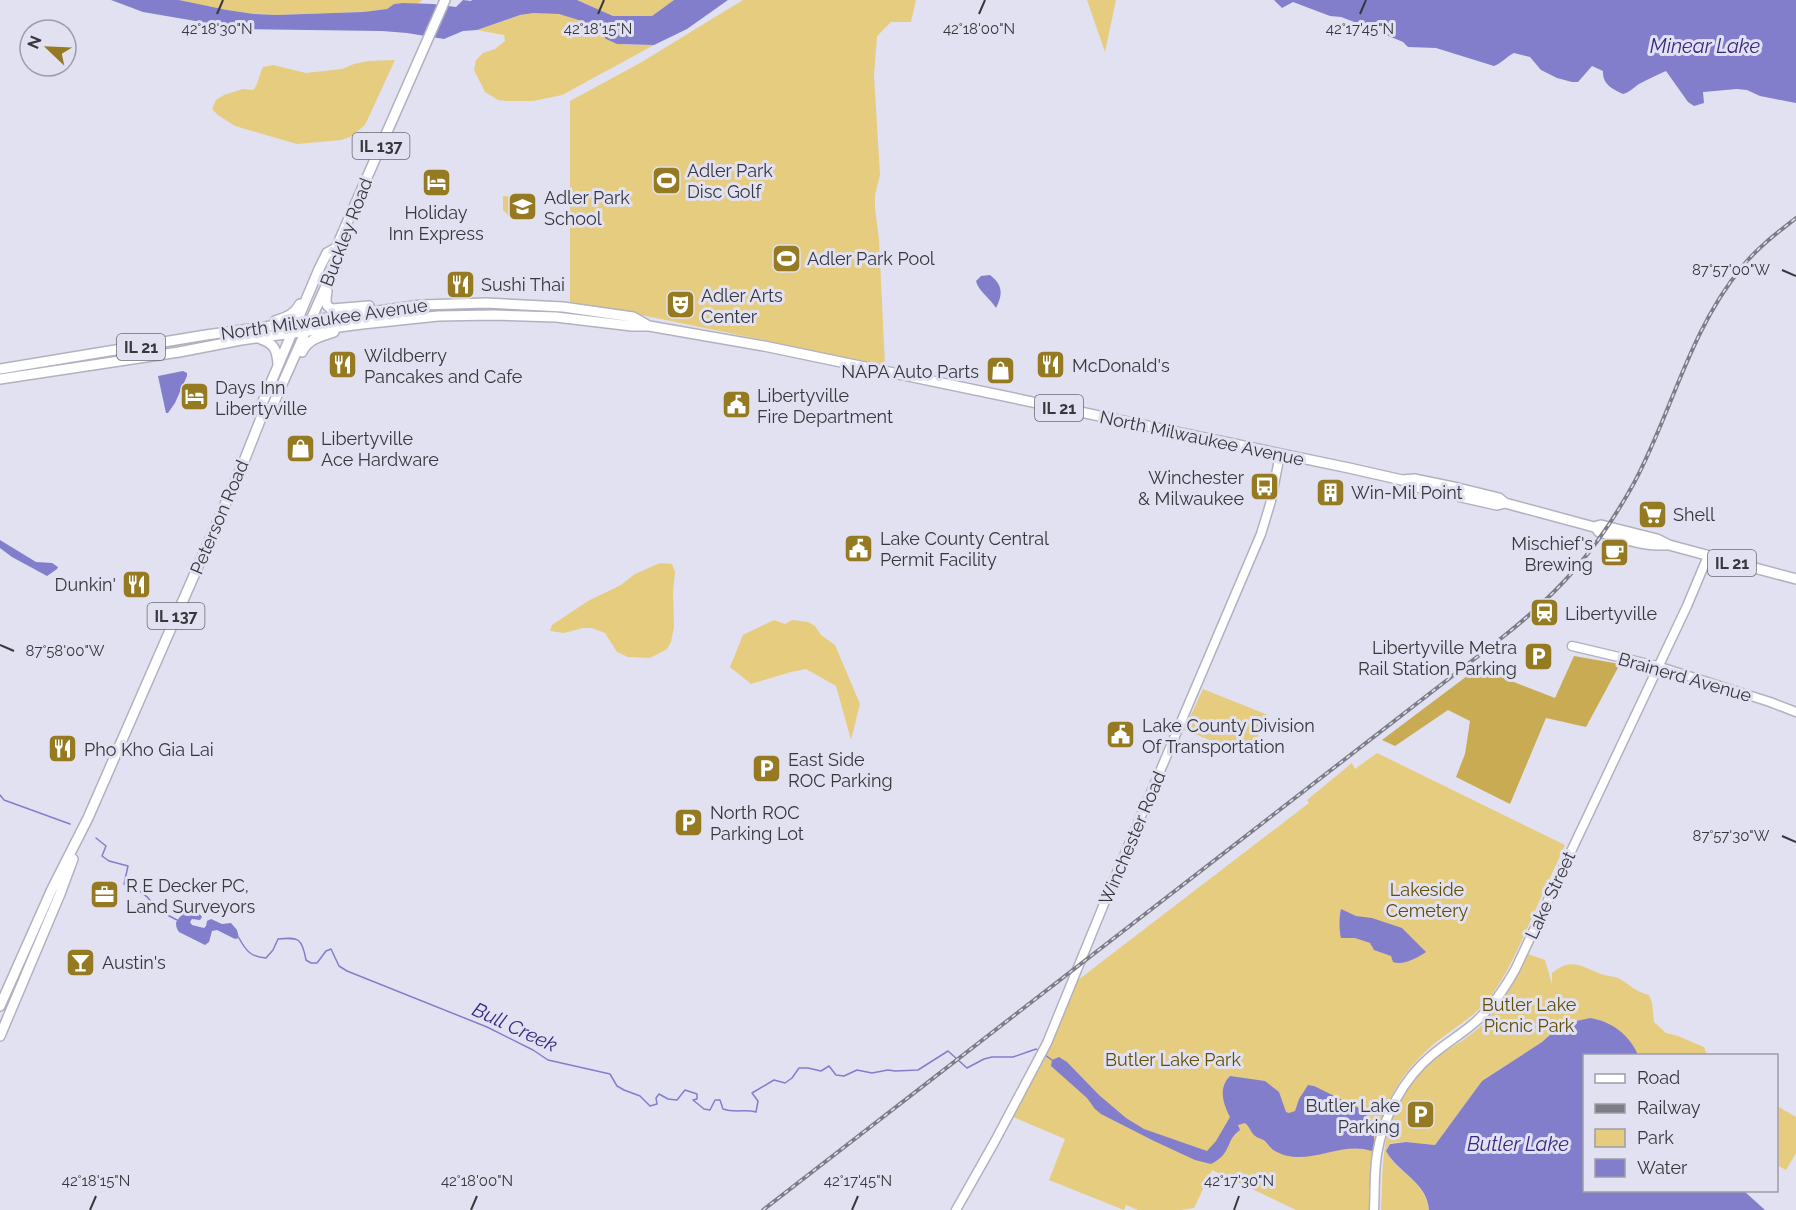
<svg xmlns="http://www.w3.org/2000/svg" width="1796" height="1210" viewBox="0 0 1796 1210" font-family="Raleway,sans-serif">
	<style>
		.green { fill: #e6cc7f }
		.forest { fill: #c8ab52 }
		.water { fill: #837ecb }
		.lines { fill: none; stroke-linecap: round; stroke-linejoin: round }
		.stream { stroke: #837ecb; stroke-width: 1.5 }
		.secondary-casing { stroke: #b1b1c0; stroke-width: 11 }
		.primary-casing { stroke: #b1b1c0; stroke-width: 12 }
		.secondary { stroke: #fff; stroke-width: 8 }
		.primary { stroke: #fff; stroke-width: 9 }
		.rail-casing { stroke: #7d7d87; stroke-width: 4 }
		.rail { stroke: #e1e1f1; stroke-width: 1.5; stroke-dasharray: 4.5; stroke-linecap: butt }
		.ticks { fill: none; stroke: #37373d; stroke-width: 2 }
		.labels { text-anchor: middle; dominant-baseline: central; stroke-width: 6; stroke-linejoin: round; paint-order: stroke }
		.shield { fill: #e1e1f1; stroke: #6a6a73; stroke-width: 1.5 }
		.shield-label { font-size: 16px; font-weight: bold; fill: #37373d }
		.poi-label { font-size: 18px; fill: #37373d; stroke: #e1e1f1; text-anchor: start }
		.street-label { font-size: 18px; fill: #37373d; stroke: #e1e1f1 }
		.park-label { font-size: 18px; fill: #614e04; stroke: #e1e1f1 }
		.water-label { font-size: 20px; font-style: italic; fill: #3a2883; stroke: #e1e1f1 }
		.ticks-label { font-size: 15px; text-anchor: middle; fill: #37373d; stroke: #e1e1f1; stroke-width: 6; stroke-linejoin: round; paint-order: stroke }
	</style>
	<rect width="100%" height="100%" fill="#e1e1f1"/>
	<path class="green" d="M179,0h243l-4,4 -15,-1 -9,1 -7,5 -24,3 -87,3 -22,-1 -27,-4z
		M577,0h97l-22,16h-39z
		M743,0h173l-5,22h-20l-14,14 -3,39 6,100 -5,20v13l4,32 6,125c-105,-20 -209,-45 -315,-63v-201l70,-38z
		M1087,0h29l-11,52z
		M534,13c17,0 35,0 51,9 10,6 19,18 31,21 12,3 26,1 38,2l-92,50 -29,6h-26l-9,-1 -13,-8 -11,-22 2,-10 7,-7 12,-4 10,-8 -1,-6 -27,-5 43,-15z
		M395,60l-30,65 -15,12 -9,3 -44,4 -62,-18 -17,-11 -6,-6 4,-9 8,-5 19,-6 10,1c6,-6 6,-16 10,-23l10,-2 33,8 36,-4 12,-5 14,-3z
		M503,196l18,1 -1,5 6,1 -2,10h-9l-6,3 -6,-6z
		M660,563l12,1 3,8 -2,20 1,35 -3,15 -4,7 -17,9 -22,-1 -11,-5 -12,-19 -13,-5h-9l-19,5 -14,-2 2,-6 36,-24 33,-16 14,-11z
		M774,620l11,4 7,-4 16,2 7,4 6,9 14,10 25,59 -9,36 -15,-54 -30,-17 -15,3 -40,12 -21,-17 13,-32z
		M1203,689l65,26 -19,40 -65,-25z
		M1377,753l188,92c-12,26 -24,53 -36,79 -11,25 -22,50 -38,72 -15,20 -37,32 -56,47 -56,48 -63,97 -65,167h-74l-84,-40 -18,38 -13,2h-43l-12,-5 -2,5 -75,-30 16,-41 -52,-22 21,-40 44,-97 231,-177 -2,-3 45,-37 3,6z
		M1528,954l17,6 7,24v-11c19,-16 29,-7 49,1 6,2 13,2 19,5 12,7 14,12 29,16l3,8 2,19 12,11 12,3 26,11 3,8h-69l-14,-21 -34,-16 -28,6 -20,18 -60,39 -47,64 -29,-3 -16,1 -4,8c12,23 39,29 43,59h-48c2,-36 0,-71 16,-104 6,-14 28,-42 41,-50 15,-10 32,-19 45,-32 19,-20 32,-46 45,-70z
		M1777,1106l19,11v36l-10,17 -9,-5z"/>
	<path class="forest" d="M1574,656l46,8 -34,63 -40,-9 -36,86 -54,-27 9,-23 5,-33 -22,-11 -53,36 -13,-6 101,-76 5,8 67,26z"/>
	<path class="water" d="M111,0h68l48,10 27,4 22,1 87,-3 24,-3 7,-5 9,-1 30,1 23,3 7,-7 8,1 1,-1h105l36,16h39l22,-16h54l-41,29 -33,16 -37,-1 -11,-5 -6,-7 -18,-11 -23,-7 -25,-1 -14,2 -43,15 -14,1 -19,8 -37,-6 -25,-2 -140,-2 -99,-17z
		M1274,0h522v103l-36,-7 -13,-6 -10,-1 -34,3 1,11 -10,3 -6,-4 -22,-31c-9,4 -18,8 -27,13 -6,4 -9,8 -16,10 -11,-5 -21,-10 -20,-23l-11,-5 -14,16h-6l-15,-4 -16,-8 -11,-13 -16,-4c-8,4 -12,10 -20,13l-58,-18 -28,-1 -5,-5 -19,-8 -4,-7 -5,-5h-5l-2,4h-3l-24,-9 -11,-1 -37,-14 -11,6z
		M990,275c13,10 13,19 6,33 -6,-10 -18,-17 -20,-27l5,-5z
		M183,371l4,2v3l-12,27 -7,10h-2l-8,-37z
		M0,540l36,22 16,1 6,4 -1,2 -10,7 -35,-19 -12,-9z
		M191,908l7,4 4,5 -2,3 -8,-1 -2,3 2,3 12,3 2,-2 1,-5 4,-2 11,5 9,-1 6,7 2,8 -4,1 -18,-9 -5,1 -3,11 -4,3 -26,-13c-2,-3 -3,-5 -3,-9 1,-4 11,-14 15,-15z
		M1341,909l15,7 16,2 30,10 24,24c-9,6 -23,14 -33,10l-2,-6 -17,-6 -4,-7 -15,-5h-14c-2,-7 -2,-22 0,-29z
		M1590,1018c21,3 40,17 48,37l-54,1v134l160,1 21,19h-336c-2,-28 -31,-37 -43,-59l4,-7 16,-2 29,3 47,-64 60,-39 20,-18z
		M1059,1057l8,5 32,33 27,23 18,11 63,22 9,-10 14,-24c-7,-14 -12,-29 0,-41l35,5 14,11 7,20 3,1 6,-2 4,-12 9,-14 6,1 47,23 11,13 3,25 -3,4c-32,-11 -66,18 -97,0 -4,-2 -6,-6 -10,-10 -4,-3 -9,-3 -12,-7 -3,-4 -4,-8 -8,-11l-7,2 2,5c-15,10 -7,23 -29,34l-16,-4 -41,-19 -53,-27 -6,-5 -8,-11 -36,-32 1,-6z"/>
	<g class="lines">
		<path class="stream" d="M0,795l4,5 66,24
			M96,838l10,8 -4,10 7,5 19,5 -4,18c12,6 26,10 30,24l23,12
			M239,938c7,13 12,19 27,20l7,-8 5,-11c21,-2 24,-1 28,21l5,3h6l9,-12 5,-2 8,17 8,5 140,56 46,23 15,10 62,14 7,12 7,4 16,6 10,10 7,-2 -1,-6 3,-4 9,5 9,1 8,-10 12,4v5l-4,1 11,9 6,1 5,-10h5l3,9c11,4 22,0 33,3l2,-11 -6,-8 22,-13 11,3 7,-5 7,-10h9l13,3 8,-5 7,9 8,1 13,-6 15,3 16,-3 7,1 23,-1 30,-19 19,17 17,-9 8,-2h21l23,-8 3,2
			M1045,1055l7,5"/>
		<defs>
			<path id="secondary" d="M1572,646l85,20 113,36 26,10
				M956,1210l39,-69 52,-98 68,-166 146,-343 10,-33 9,-47
				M1374,1210c1,-18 0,-38 3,-56 6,-37 26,-75 55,-99 13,-11 28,-20 41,-31 18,-15 30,-33 42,-54l172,-364 21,-50"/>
			<path id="primary" d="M327,291c-1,8 -3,15 5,18l37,-3
				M275,321c11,-4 19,-6 25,-17
				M261,339c14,5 16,12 17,25
				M302,352c6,-13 19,-16 32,-20
				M0,369l206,-34 215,-30 65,-2 77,4 70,10 14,8
				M0,379l179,-27 62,-12 121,-16 76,-8 55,-1 63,2 76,9h17l115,20 585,122 53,12 15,7 80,18 8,-2
				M263,413l8,-4 67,-150 -2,-11 109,-248
				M1402,480l12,-1 44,9 41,10 6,5 89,24 7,-2 56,14 12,6 127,34
				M1595,527l4,5c21,6 45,14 67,13
				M0,1006l52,-117 36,-71 156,-357 19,-48 -2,-7 58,-137 8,-16 9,-5
				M0,1036l60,-142 13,-35"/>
		</defs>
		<use href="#secondary" class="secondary-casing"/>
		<use href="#primary" class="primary-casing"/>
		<use href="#secondary" class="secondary"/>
		<use href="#primary" class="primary"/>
		<defs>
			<path id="rail" d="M763,1210l741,-574c58,-46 94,-88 130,-153 38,-71 55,-152 108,-216 15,-19 35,-34 54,-49"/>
		</defs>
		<use href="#rail" class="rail-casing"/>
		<use href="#rail" class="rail"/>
	</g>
	<path class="ticks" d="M217,14l6,-14M598,14l6,-14M979,14l6,-14M1360,14l6,-14M1782,270l14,6M0,645l14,6M1782,836l14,6M90,1210l6,-14M471,1210l6,-14M852,1210l6,-14M1234,1210l5,-14"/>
	<defs>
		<symbol id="stadium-square" viewBox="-11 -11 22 22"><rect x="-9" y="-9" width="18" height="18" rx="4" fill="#957a22" stroke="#e1e1f1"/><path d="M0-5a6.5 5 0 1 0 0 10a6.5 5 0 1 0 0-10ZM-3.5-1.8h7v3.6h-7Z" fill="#fff"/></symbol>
		<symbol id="hotel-square" viewBox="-11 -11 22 22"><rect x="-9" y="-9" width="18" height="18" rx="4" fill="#957a22" stroke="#e1e1f1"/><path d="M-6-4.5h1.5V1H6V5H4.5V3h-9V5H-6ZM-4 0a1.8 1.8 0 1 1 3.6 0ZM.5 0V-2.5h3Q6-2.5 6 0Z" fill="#fff"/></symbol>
		<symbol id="school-square" viewBox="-11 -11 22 22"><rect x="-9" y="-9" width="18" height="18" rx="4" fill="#957a22" stroke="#e1e1f1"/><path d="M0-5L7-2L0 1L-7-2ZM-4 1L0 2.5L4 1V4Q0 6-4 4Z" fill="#fff"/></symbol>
		<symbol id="restaurant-square" viewBox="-11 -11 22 22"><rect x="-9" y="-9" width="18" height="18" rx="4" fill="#957a22" stroke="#e1e1f1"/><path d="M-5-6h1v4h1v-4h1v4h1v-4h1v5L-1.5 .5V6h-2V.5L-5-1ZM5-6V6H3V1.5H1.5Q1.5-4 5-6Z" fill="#fff"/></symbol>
		<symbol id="theatre-square" viewBox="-11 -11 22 22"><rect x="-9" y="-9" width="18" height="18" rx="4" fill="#957a22" stroke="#e1e1f1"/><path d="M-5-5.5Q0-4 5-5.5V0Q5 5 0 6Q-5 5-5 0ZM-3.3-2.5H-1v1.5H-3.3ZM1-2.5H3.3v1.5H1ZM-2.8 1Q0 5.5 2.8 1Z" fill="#fff"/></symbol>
		<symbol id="shop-square" viewBox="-11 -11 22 22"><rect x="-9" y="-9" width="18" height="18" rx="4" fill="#957a22" stroke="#e1e1f1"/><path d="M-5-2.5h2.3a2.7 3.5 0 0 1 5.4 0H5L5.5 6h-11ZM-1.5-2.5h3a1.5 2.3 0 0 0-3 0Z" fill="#fff"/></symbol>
		<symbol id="civic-square" viewBox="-11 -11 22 22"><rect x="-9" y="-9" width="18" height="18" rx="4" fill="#957a22" stroke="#e1e1f1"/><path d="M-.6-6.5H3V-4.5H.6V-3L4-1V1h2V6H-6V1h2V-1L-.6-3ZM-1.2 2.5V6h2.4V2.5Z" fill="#fff"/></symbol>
		<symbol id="bus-square" viewBox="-11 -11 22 22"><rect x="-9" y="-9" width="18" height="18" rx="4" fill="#957a22" stroke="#e1e1f1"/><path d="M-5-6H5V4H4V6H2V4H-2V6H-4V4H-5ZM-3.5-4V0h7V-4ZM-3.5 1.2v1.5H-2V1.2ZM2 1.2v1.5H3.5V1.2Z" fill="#fff"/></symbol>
		<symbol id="building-square" viewBox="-11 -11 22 22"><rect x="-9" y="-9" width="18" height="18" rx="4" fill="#957a22" stroke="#e1e1f1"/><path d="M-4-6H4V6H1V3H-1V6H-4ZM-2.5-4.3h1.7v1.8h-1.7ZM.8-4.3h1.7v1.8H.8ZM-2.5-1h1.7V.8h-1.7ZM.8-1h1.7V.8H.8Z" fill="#fff"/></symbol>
		<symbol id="supermarket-square" viewBox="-11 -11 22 22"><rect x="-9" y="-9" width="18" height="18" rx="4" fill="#957a22" stroke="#e1e1f1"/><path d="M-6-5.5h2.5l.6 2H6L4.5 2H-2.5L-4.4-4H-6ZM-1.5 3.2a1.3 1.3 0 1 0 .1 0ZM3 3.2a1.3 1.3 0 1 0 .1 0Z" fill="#fff"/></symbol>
		<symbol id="cafe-square" viewBox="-11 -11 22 22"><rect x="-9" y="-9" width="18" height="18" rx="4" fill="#957a22" stroke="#e1e1f1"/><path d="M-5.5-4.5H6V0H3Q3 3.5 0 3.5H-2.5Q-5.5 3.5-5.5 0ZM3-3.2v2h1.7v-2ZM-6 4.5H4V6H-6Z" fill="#fff"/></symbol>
		<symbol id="station-square" viewBox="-11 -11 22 22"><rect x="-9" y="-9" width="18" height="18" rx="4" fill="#957a22" stroke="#e1e1f1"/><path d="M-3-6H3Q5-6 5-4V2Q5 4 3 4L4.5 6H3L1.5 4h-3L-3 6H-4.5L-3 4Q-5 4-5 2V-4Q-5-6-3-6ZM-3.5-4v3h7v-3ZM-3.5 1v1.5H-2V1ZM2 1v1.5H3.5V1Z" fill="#fff"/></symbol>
		<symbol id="parking-square" viewBox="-11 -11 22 22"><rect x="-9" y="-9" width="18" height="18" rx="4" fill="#957a22" stroke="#e1e1f1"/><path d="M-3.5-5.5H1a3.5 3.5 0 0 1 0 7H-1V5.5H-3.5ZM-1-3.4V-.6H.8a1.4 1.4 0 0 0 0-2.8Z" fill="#fff"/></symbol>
		<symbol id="office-square" viewBox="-11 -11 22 22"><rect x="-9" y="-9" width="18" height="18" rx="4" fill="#957a22" stroke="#e1e1f1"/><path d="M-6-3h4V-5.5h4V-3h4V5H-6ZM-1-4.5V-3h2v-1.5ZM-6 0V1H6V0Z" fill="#fff"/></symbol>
		<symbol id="bar-square" viewBox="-11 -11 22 22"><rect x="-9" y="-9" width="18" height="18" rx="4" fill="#957a22" stroke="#e1e1f1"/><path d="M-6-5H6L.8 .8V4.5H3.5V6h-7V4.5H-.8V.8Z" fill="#fff"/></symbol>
	</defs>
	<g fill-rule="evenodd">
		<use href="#stadium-square" x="650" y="164" width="33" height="33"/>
		<use href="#hotel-square" x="420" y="166" width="33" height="33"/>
		<use href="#school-square" x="506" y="190" width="33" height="33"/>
		<use href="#stadium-square" x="770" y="242" width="33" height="33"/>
		<use href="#restaurant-square" x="444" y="268" width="33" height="33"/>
		<use href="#theatre-square" x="664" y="288" width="33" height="33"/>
		<use href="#restaurant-square" x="326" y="348" width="33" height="33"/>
		<use href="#restaurant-square" x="1034" y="348" width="33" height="33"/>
		<use href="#shop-square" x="984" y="354" width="33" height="33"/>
		<use href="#hotel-square" x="178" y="380" width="33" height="33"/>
		<use href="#civic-square" x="720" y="388" width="33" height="33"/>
		<use href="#shop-square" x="284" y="432" width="33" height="33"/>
		<use href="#bus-square" x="1248" y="470" width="33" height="33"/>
		<use href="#building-square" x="1314" y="476" width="33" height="33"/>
		<use href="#supermarket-square" x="1636" y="498" width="33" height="33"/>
		<use href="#civic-square" x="842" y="532" width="33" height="33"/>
		<use href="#cafe-square" x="1598" y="536" width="33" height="33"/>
		<use href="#restaurant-square" x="120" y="568" width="33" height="33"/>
		<use href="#station-square" x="1528" y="596" width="33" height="33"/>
		<use href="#parking-square" x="1522" y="640" width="33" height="33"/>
		<use href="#civic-square" x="1104" y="718" width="33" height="33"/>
		<use href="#restaurant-square" x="46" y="732" width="33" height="33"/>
		<use href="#parking-square" x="750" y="752" width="33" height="33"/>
		<use href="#parking-square" x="672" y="806" width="33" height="33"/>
		<use href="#office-square" x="88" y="878" width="33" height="33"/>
		<use href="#bar-square" x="64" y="946" width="33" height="33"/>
		<use href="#parking-square" x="1404" y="1098" width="33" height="33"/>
	</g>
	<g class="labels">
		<g class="shield">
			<rect x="352.5" y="133" width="57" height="26" rx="4.5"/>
			<rect x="117" y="334" width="48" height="26" rx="4.5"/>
			<rect x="1035" y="395" width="48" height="26" rx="4.5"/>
			<rect x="1708" y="550" width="48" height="26" rx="4.5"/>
			<rect x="147.5" y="603" width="57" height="26" rx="4.5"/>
		</g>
		<g class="shield-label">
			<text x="381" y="146">IL 137</text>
			<text x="141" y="347">IL 21</text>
			<text x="1059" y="408">IL 21</text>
			<text x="1732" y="563">IL 21</text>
			<text x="176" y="616">IL 137</text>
		</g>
		<g class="poi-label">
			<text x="687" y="170">Adler Park<tspan x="687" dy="21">Disc Golf</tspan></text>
			<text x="544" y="197">Adler Park<tspan x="544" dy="21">School</tspan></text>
			<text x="436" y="212" text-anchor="middle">Holiday<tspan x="436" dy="21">Inn Express</tspan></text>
			<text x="807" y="258">Adler Park Pool</text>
			<text x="481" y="284">Sushi Thai</text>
			<text x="701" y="295">Adler Arts<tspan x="701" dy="21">Center</tspan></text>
			<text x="364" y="355">Wildberry<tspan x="364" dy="21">Pancakes and Cafe</tspan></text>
			<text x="1072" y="365">McDonald's</text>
			<text x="979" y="371" text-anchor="end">NAPA Auto Parts</text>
			<text x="215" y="387">Days Inn<tspan x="215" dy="21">Libertyville</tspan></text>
			<text x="757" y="395">Libertyville<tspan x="757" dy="21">Fire Department</tspan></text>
			<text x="321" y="438">Libertyville<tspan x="321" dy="21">Ace Hardware</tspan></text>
			<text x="1244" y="477" text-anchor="end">Winchester<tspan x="1244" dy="21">&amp; Milwaukee</tspan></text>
			<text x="1351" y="492">Win-Mil Point</text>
			<text x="1673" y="514">Shell</text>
			<text x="880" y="538">Lake County Central<tspan x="880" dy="21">Permit Facility</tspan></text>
			<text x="1593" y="543" text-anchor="end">Mischief's<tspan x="1593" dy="21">Brewing</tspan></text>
			<text x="116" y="584" text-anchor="end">Dunkin'</text>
			<text x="1565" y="613">Libertyville</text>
			<text x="1517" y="647" text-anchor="end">Libertyville Metra<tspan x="1517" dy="21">Rail Station Parking</tspan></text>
			<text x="1142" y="725">Lake County Division<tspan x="1142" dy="21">Of Transportation</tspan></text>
			<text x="84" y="749">Pho Kho Gia Lai</text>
			<text x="788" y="759">East Side<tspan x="788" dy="21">ROC Parking</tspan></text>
			<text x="710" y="812">North ROC<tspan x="710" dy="21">Parking Lot</tspan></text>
			<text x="126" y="885">R E Decker PC,<tspan x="126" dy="21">Land Surveyors</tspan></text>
			<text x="102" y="962">Austin's</text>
			<text x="1400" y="1105" text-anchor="end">Butler Lake<tspan x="1400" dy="21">Parking</tspan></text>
		</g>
		<g class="street-label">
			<text transform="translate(346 232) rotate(-69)">Buckley Road</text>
			<text transform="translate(324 319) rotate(-8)">North Milwaukee Avenue</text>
			<text transform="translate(1202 438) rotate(12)">North Milwaukee Avenue</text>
			<text transform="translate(219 517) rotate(-67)">Peterson Road</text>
			<text transform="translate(1685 677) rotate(16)">Brainerd Avenue</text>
			<text transform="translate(1132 838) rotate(-67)">Winchester Road</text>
			<text transform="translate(1550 895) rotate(-65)">Lake Street</text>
		</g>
		<g class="park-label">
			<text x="1427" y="889">Lakeside<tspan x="1427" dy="21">Cemetery</tspan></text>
			<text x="1529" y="1004">Butler Lake<tspan x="1529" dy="21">Picnic Park</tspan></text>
			<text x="1173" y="1059">Butler Lake Park</text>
		</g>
		<g class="water-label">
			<text x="1705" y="46">Minear Lake</text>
			<text transform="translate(515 1027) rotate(25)">Bull Creek</text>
			<text x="1518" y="1144">Butler Lake</text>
		</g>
	</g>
	<g class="ticks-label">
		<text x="217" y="34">42°18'30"N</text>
		<text x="598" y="34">42°18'15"N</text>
		<text x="979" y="34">42°18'00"N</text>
		<text x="1360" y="34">42°17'45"N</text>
		<text x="1731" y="275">87°57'00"W</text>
		<text x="65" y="656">87°58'00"W</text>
		<text x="1731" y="841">87°57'30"W</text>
		<text x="96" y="1186">42°18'15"N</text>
		<text x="477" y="1186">42°18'00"N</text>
		<text x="858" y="1186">42°17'45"N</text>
		<text x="1239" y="1186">42°17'30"N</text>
	</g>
	<rect x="1583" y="1054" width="195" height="138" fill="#e1e1f1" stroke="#9d9da9" stroke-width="1.5"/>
	<rect x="1595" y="1074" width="30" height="9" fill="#ffffff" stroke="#9d9da9" stroke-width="1.5"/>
	<text x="1637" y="1084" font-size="18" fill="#37373d">Road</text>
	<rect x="1595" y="1104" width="30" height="9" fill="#7d7d87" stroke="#9d9da9" stroke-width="1.5"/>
	<text x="1637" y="1114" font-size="18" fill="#37373d">Railway</text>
	<rect x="1595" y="1129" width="30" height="18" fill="#e6cc7f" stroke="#9d9da9" stroke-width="1.5"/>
	<text x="1637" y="1144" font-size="18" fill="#37373d">Park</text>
	<rect x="1595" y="1159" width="30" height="18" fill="#837ecb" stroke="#9d9da9" stroke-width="1.5"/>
	<text x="1637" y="1174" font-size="18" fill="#37373d">Water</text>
	<g transform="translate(48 48) rotate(293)"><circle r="28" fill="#e1e1f1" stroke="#9d9da9" stroke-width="1.5"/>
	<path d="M0-4.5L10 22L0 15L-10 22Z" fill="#957a22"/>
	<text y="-9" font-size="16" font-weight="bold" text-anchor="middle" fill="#37373d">N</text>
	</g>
</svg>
